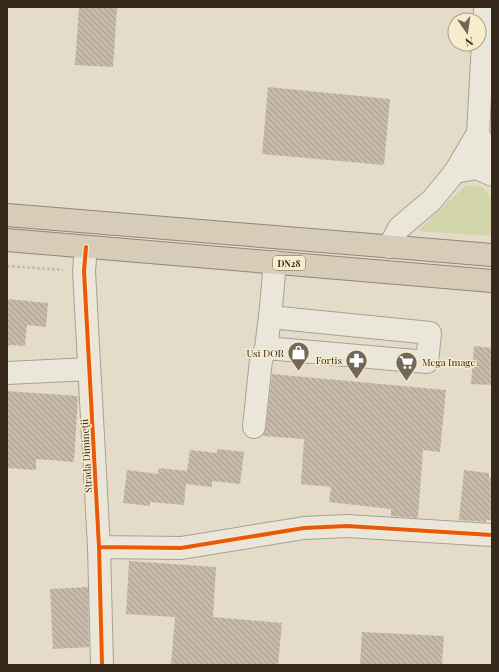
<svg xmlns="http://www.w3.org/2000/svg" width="499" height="672" viewBox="0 0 499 672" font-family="'Playfair Display',serif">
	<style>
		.grass { fill: #d2d4a9 }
		.building { fill: url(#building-back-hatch) }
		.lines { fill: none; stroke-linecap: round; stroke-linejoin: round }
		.minor-casing { stroke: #a8a192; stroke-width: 24 }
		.highway-casing { stroke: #8e8679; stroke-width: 24 }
		.path { stroke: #c3bdb1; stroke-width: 2.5; stroke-dasharray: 3 2; stroke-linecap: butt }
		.minor { stroke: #ebe6da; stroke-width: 22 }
		.highway { stroke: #d7ccb8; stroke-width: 22 }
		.cycleway-casing { stroke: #f7eccc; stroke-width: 6 }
		.cycleway { stroke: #e8590c; stroke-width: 4 }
		.labels { text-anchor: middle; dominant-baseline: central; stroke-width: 3; stroke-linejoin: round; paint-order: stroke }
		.shield { fill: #f7eccc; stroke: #706450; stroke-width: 1 }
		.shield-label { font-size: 9px; font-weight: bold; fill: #36291b }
		.poi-label { font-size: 10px; fill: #36291b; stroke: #f7eccc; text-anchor: end }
		.street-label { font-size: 10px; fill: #36291b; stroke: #f7eccc }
	</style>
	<defs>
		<pattern id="building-back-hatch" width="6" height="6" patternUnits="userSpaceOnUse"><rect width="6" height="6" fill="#c8baa9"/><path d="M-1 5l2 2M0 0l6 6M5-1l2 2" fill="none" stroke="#a39789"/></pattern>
	</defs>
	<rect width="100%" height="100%" fill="#e4dcc8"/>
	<path class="grass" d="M466,185l16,2 10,12v37l-74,-5z"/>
	<path class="building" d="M79,7h38l-4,60 -38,-2z
		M268,87l122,12 -6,66 -122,-11z
		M7,299l41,4 -2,24 -19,-2 -2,21 -18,-1z
		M474,346l18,2v37l-21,-1z
		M272,374l174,16 -6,62 -17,-2 -5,68 -27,-2v-7l-62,-7 2,-15 -30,-3 3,-45 -41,-3 3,-8z
		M7,391l71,5 -4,66 -38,-3v11l-29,-2z
		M217,449l27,3 -4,32 -28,-3v6l-26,-3 -2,21 -34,-3v4l-27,-3 4,-33 31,4 1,-6 28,3 3,-21 27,3z
		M464,470l25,3v5h3v42h-6v2l-27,-2z
		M129,561l87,6 -3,50 69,6 -4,42h-107l4,-48 -49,-3z
		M88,587l1,60 -36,2 -3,-60z
		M362,632l82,4 -2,29h-82z"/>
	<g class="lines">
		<defs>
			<path id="minor" d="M478,133l14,32
				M455,172l23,-39 7,-126
				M86,247l-2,24 15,276 3,118
				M389,247l10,-19 33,-28 23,-28 22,-4 15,7
				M266,348l161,14 3,-29 -160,-16
				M7,373l82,-4
				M254,427l7,-67 5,-12 4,-31 5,-55
				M99,547l82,1 123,-20 43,-2 145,9"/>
			<path id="highway" d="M7,215l485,40
				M7,240l485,41"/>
		</defs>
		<use href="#minor" class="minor-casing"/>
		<use href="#highway" class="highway-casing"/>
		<path class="path" d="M7,266l56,4"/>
		<use href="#minor" class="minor"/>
		<use href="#highway" class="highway"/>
		<defs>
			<path id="cycleway" d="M86,247l-2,24 15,276 3,118
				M99,547l82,1 123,-20 43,-2 145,9"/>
		</defs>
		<use href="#cycleway" class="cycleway-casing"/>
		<use href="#cycleway" class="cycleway"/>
	</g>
	<defs>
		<symbol id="shop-pin" viewBox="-11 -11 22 30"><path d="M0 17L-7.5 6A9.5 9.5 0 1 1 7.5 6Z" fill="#736858" stroke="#f7eccc"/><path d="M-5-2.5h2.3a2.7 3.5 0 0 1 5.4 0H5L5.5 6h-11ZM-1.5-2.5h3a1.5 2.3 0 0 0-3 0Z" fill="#fff"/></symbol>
		<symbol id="pharmacy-pin" viewBox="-11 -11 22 30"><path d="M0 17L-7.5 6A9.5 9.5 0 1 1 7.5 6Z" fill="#736858" stroke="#f7eccc"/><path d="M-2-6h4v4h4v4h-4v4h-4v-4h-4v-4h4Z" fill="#fff"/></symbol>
		<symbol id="supermarket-pin" viewBox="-11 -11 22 30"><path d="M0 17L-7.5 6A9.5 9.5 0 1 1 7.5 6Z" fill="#736858" stroke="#f7eccc"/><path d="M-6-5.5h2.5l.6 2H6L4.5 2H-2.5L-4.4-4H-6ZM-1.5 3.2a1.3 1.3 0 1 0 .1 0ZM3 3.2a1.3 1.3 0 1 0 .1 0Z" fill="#fff"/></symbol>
	</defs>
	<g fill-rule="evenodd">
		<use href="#shop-pin" x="286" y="340" width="25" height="34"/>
		<use href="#pharmacy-pin" x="344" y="348" width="25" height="34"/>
		<use href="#supermarket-pin" x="394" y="350" width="25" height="34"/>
	</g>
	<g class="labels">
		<rect class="shield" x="273" y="256" width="32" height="14" rx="3"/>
		<g class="shield-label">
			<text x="289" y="263">DN28</text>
		</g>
		<g class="poi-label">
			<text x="284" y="353">Usi DOR</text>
			<text x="342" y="360">Fortis</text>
			<text x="422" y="362" text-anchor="start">Mega Image</text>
		</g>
		<g class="street-label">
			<text transform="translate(86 456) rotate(-93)">Strada Dimineții</text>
		</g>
	</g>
	<rect width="499" height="672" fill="none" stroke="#36291b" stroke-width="16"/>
	<g transform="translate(467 32) rotate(167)"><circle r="19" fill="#f7eccc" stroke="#aa9e85"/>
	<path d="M0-3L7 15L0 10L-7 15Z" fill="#736858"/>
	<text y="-6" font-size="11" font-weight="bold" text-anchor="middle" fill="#36291b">N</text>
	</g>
</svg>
